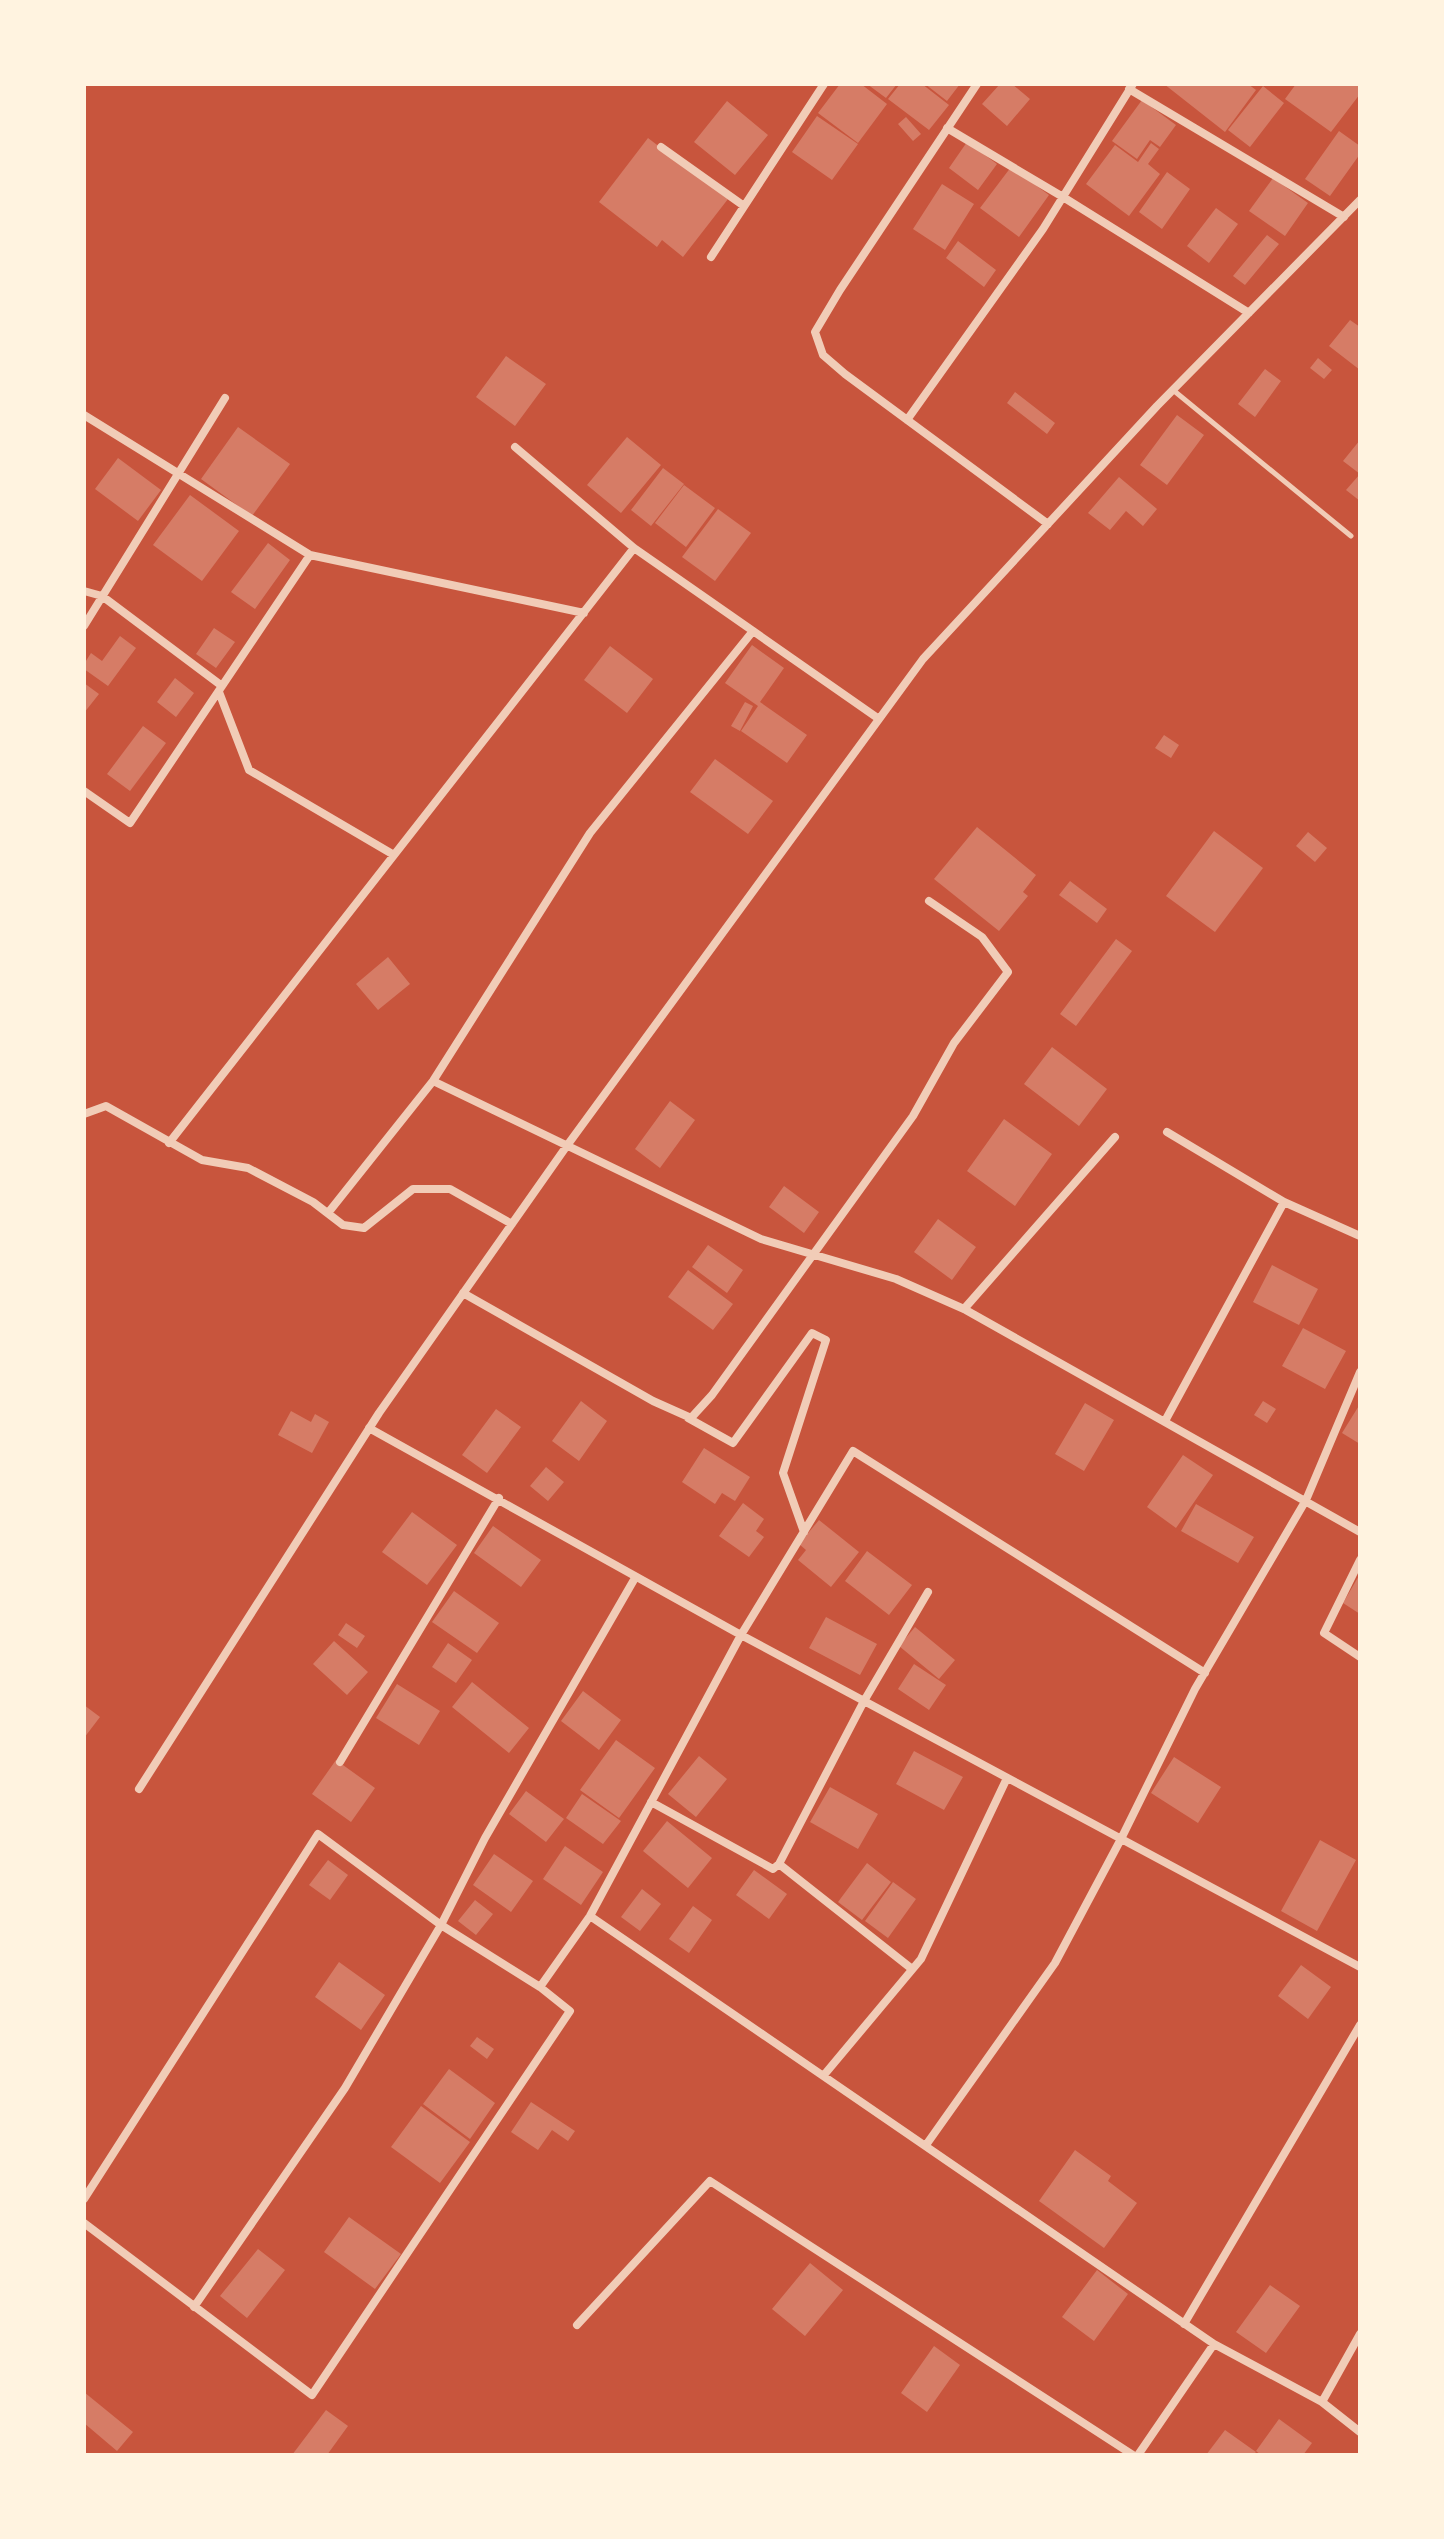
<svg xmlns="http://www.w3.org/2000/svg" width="1444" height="2539" viewBox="0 0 1444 2539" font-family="Cabin,sans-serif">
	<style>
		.building { fill: #d67c66 }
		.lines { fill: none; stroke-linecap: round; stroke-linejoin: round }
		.service { stroke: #f1ccb7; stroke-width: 5 }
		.minor { stroke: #f1ccb7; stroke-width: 8 }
	</style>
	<rect width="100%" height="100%" fill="#c8553d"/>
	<path class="building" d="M840,84h21l26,20 -29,39 -40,-30z
		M867,84h30l-11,14z
		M900,84h22l27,21 -20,25 -41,-31z
		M925,84h35l-13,17z
		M1000,84h12l18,15 -23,27 -25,-22z
		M1164,84h84l8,6 -31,42z
		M1296,84h61l3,2v8l-29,38 -46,-33z
		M1263,86l21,17 -34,44 -22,-17z
		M1142,100l34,25 -16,22 -10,-7 -13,19 -25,-18z
		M727,101l41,34 -33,40 -41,-33z
		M817,116l41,28 -26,36 -40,-28z
		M906,117l15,17 -8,7 -15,-17z
		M1339,131l21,15v8l-30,42 -25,-17z
		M648,138l80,61 -45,58 -21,-17 -5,7 -58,-45z
		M967,142l30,22 -19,26 -29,-22z
		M1151,143l8,6 -11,15 12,10 -31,42 -43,-32 29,-39 23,17z
		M1011,167l38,28 -30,42 -39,-29z
		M1167,172l23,17 -28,40 -23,-17z
		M1273,178l35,25 -23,33 -36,-25z
		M942,184l32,20 -29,46 -32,-21z
		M1216,208l22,16 -29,39 -22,-17z
		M1267,235l12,9 -34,41 -12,-9z
		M958,241l38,29 -12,17 -38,-29z
		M1350,320l10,7v43l-31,-24z
		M506,356l40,28 -31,42 -39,-29z
		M1318,358l14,12 -8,9 -14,-11z
		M1265,369l16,12 -26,36 -17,-13z
		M1015,392l40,31 -8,11 -40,-31z
		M1177,415l27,20 -37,50 -27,-20z
		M238,427l52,37 -38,52 -51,-37z
		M627,437l34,28 -40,48 -34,-28z
		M1360,440v61l-14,-11 14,-16 -17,-13z
		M118,458l43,32 -23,31 -43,-32z
		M663,468l21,16 -33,42 -20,-16z
		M1119,477l38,32 -14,17 -17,-15 -16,19 -22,-17z
		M684,485l31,23 -29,39 -31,-24z
		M190,495l49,36 -37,50 -49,-36z
		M718,509l33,24 -36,48 -33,-24z
		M268,543l22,17 -35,49 -24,-17z
		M214,628l21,14 -19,26 -20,-14z
		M120,636l16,12 -28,38 -24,-17v-5l7,-11 11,8z
		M752,645l32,23 -24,34 47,33 -20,28 -46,-32 17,-25 -33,-23z
		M610,646l43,33 -26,34 -43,-33z
		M175,678l19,15 -18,24 -19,-15z
		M84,683l15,11 -15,19z
		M745,702l8,4 -13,25 -9,-5z
		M143,726l23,17 -36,48 -23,-17z
		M1164,735l15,10 -8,13 -16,-10z
		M715,759l58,42 -25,33 -58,-42z
		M977,827l59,48 -13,17 5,4 -29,35 -65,-52z
		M1214,831l49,37 -48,64 -49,-36z
		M1308,832l19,16 -12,14 -19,-16z
		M1070,881l37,28 -10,14 -38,-28z
		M1116,939l16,12 -56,75 -16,-12z
		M388,957l22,27 -32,26 -22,-26z
		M1052,1047l55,42 -28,37 -55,-42z
		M670,1101l25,19 -35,48 -25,-19z
		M1004,1119l48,35 -37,52 -48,-35z
		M784,1186l35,26 -15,21 -35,-26z
		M938,1219l38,28 -24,33 -38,-28z
		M708,1245l35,25 -16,23 -35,-26z
		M1272,1265l46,24 -19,36 -46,-23z
		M688,1270l45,34 -20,26 -45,-33z
		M1303,1328l43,23 -21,38 -43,-23z
		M581,1401l26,20 -28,40 -27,-20z
		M1263,1401l13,8 -9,14 -13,-8z
		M1085,1403l29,17 -30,51 -29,-17z
		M1360,1404v40l-18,-11z
		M496,1409l25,18 -34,46 -25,-18z
		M291,1411l20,11 4,-8 14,8 -17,31 -34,-18z
		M704,1448l46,29 -15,24 -13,-8 -7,11 -33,-22z
		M1183,1455l30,20 -37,53 -29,-21z
		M546,1467l18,15 -16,19 -18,-15z
		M743,1503l21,16 -8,12 8,6 -15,20 -30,-21z
		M1196,1504l58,33 -16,26 -57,-32z
		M412,1512l45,33 -30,40 -45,-33z
		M819,1520l40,32 -28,35 -33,-27 8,-10 -7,-6z
		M493,1526l48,34 -20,27 -47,-34z
		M867,1551l45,34 -23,30 -44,-34z
		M1360,1574v40l-17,-11z
		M454,1591l45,32 -22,30 -45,-31z
		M826,1617l51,27 -17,31 -51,-27z
		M346,1623l19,13 -8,12 -19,-13z
		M915,1627l40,33 -16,19 -40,-33z
		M334,1641l34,31 -21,23 -34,-31z
		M448,1643l24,17 -16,23 -24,-16z
		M914,1664l32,21 -17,25 -31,-21z
		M472,1682l57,46 -20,25 -57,-46z
		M397,1684l43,27 -21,34 -43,-27z
		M583,1691l38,29 -22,30 -38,-29z
		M84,1705l16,12 -16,21z
		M616,1740l39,28 -36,50 -39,-28z
		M914,1751l49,26 -19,33 -48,-26z
		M699,1756l28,23 -31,38 -28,-23z
		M1174,1757l47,30 -23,36 -47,-30z
		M336,1760l39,28 -24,34 -39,-28z
		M830,1787l48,27 -20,35 -48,-27z
		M526,1791l38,28 -18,23 -37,-28z
		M582,1794l39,27 -18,23 -37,-26z
		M667,1821l45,37 -24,30 -45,-37z
		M1320,1840l36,20 -39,71 -36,-20z
		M565,1846l38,26 -22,33 -38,-26z
		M494,1854l39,27 -22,31 -38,-27z
		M328,1860l20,15 -18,25 -21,-15z
		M867,1863l24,19 -29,38 -24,-18z
		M754,1870l33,24 -18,25 -33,-24z
		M893,1882l23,17 -28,39 -23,-17z
		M642,1889l19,15 -21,27 -19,-14z
		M475,1900l18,14 -17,21 -18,-14z
		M693,1906l19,14 -23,33 -20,-14z
		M339,1962l46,33 -24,35 -46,-33z
		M1301,1965l30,22 -23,32 -30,-23z
		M477,2037l17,12 -7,10 -17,-13z
		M449,2069l46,34 -25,36 -47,-35z
		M531,2102l44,29 -7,10 -16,-11 -14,20 -27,-18z
		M421,2106l49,36 -30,41 -49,-36z
		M1075,2150l36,26 -3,5 29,22 -33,45 -65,-47z
		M349,2217l52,37 -26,35 -51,-37z
		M258,2249l27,21 -38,48 -27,-22z
		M810,2263l33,27 -38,46 -33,-27z
		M1097,2270l31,24 -34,47 -32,-24z
		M1270,2285l30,21 -34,47 -30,-21z
		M934,2346l26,19 -33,47 -26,-19z
		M84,2392l49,40 -16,19 -33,-28z
		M326,2410l22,16 -21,29h-35z
		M1279,2419l33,24 -9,12h-42l-5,-4z
		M1225,2430l31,22 -3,3h-47z"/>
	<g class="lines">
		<path class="service" d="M1173,390l178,146"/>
		<path class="minor" d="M977,84l-137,206 -25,42 8,23 22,19 203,150
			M1129,89l215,128
			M947,128l116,69 186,116
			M661,147l83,59
			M711,257l113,-173
			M84,415l226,140 -180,268 -46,-32
			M907,420l136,-191 90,-145
			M515,447l119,101 245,171
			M310,555l274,58
			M84,591l18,5 120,90
			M84,626l141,-228
			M219,692l30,78 145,85
			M433,1081l328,158 135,40 68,30 396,223
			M84,1114l22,-8 96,54 46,8 65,34 30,23 21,3 49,-39h37l62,35
			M1167,1132l117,70
			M169,1143l465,-595
			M328,1213l105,-132 157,-248 163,-202
			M463,1293l190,108 38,17 21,-23 201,-279 41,-73 54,-71 -26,-35 -53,-36
			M964,1309l151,-172
			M688,1418l45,25 79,-110 14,7 -43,133 21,59
			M1165,1421l119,-219 76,34
			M369,1428l372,207 619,332
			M1360,1560l-36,73 36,24
			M340,1762l159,-264
			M139,1789l240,-376 187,-266 357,-488 234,-253 203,-206
			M651,1802l122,67 6,-5 133,105
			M779,1864l85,-163 64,-109
			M590,1916l624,428 108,58 38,30
			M824,2075l97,-116 86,-181
			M926,2145l129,-182 66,-124 74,-150 111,-189 54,-128
			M84,2199l234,-365 123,91 44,-87 150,-260
			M84,2223l228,172 258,-384 -30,-24 50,-71 151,-281 112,-184 352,222
			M194,2307l151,-219 96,-163 99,62
			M1184,2324l176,-299
			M577,2325l133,-144 423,274
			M1322,2402l38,-68
			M1138,2455l76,-111"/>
	</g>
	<rect width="1444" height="2539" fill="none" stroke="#fff3e0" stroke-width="172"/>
</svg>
